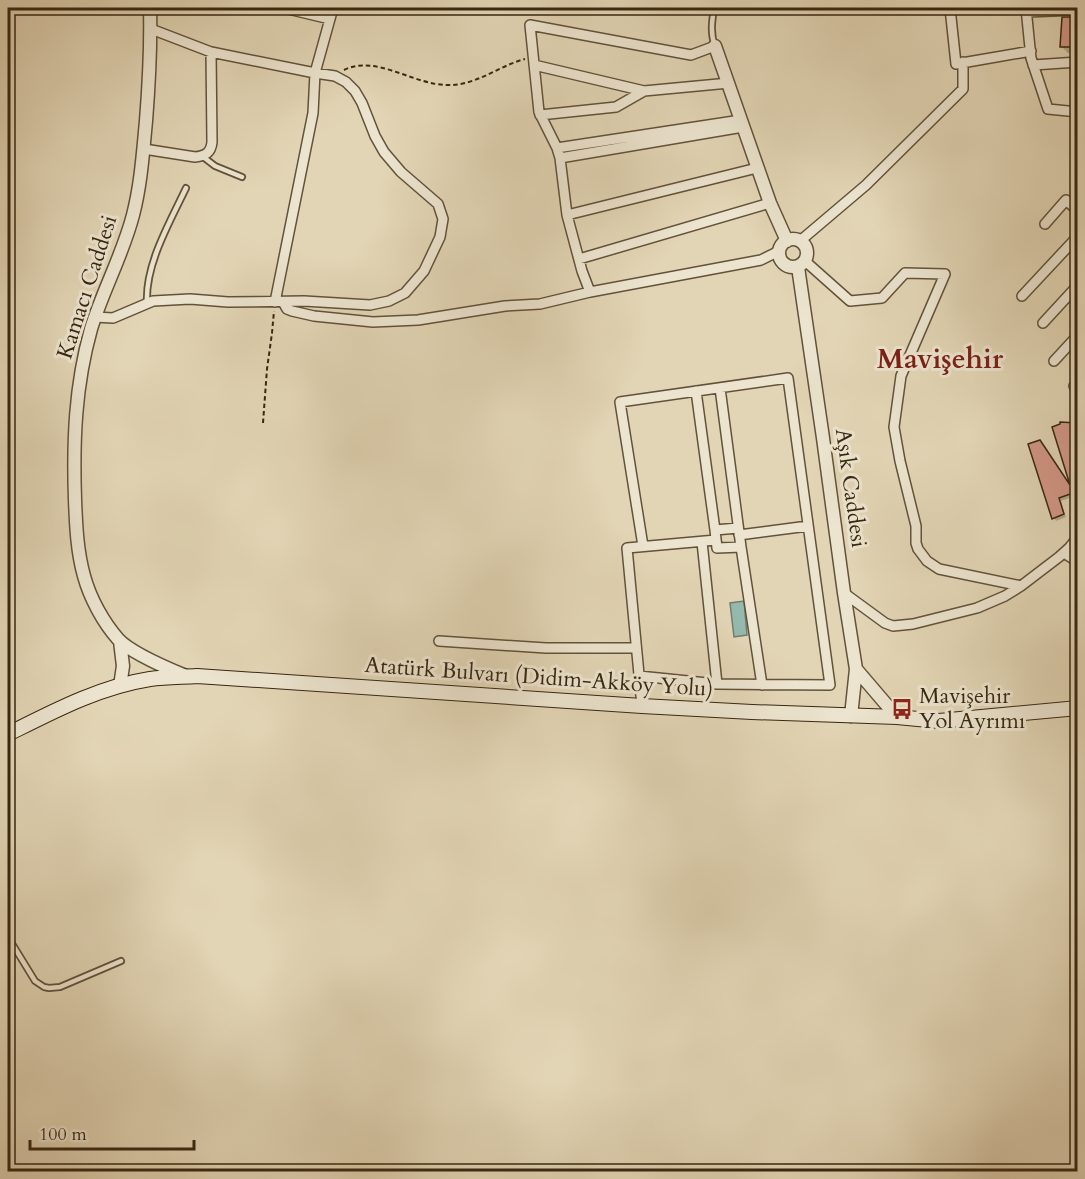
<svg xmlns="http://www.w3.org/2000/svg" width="1085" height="1179" viewBox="0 0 1085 1179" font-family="Cardo,serif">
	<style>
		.water { fill: #95b9ad; stroke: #6f7f6f; stroke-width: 1.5 }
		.shadow { fill: #0003 }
		.building { fill: #d49888; stroke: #372711; stroke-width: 1.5 }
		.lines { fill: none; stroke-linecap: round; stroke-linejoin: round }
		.service-casing { stroke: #62523a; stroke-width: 8 }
		.minor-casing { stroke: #62523a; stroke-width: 12 }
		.tertiary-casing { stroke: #62523a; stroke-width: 15 }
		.secondary-casing { stroke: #372711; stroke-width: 16 }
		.path { stroke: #372711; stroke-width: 2; stroke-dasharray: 4.5 3; stroke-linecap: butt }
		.service { stroke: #ece4cf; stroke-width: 4.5 }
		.minor { stroke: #ece4cf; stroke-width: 9 }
		.tertiary { stroke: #ece4cf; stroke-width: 12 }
		.secondary { stroke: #ece4cf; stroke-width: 14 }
		.labels { text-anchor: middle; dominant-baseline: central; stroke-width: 6; stroke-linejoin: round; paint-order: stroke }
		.street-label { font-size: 22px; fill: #372711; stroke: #ece4cf }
		.poi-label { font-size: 22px; fill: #372711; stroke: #ece4cf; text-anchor: start }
		.district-label { font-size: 28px; font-weight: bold; fill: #7a1f14; stroke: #ece4cf }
	</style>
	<rect width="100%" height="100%" fill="#e2d5b5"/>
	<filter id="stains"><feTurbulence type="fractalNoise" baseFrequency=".00333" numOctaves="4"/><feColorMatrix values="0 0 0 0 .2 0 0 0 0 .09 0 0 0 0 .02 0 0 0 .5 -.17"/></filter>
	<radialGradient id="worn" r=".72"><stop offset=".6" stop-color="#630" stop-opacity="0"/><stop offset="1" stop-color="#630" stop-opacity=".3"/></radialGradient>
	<path class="water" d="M744,601l3,34 -13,2 -4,-34z"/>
	<path class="shadow" d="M1078,18v35h-10l-6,-6 1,-28z
		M1078,419v76l-17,6 5,16 -10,4 -2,-3 -24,-73 42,44 -10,-66 15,1 -1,-4z"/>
	<path class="building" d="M1062,17h15v30h-17z
		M1060,422l17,1v78h-2l-2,-8 -14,5 5,16 -12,5 -24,-75 12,-4 30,45 -18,-58 8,-3z"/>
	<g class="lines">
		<defs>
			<path id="service" d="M714,8c-2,13 -4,25 1,38
				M202,156l13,10 27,11
				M147,303c-2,-39 23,-81 39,-115
				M8,937l27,44 9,6 5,1 11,-1 61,-26
				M1077,1172l1,-2"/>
			<path id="minor" d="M284,8l46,11
				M950,8l6,56 75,-13
				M1026,8l5,50 17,51 30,3
				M1027,12l51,-2
				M534,65l110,26 85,-8
				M1033,65l45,-3
				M540,115l76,-8 28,-16
				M557,148l184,-28
				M144,149l51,8c10,-1 16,-4 17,-15l-1,-90
				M560,158l183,-31
				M567,215l190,-47
				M1045,224l21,-24 12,11
				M800,241l66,-56 97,-96v-27
				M579,259l191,-56
				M805,261l45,40 32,-3 23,-25 40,1 -44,102 -7,51 6,34 16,65v17l2,6 9,12 12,8 82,17
				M590,292l-8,-21 -15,-56 -7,-57 -3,-10 -18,-36 -9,-87 161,30 24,-9
				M1022,296l56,-60
				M275,302l38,-189 2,-40 18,-65
				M283,302l4,7 5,2 22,5 59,6 45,-2 87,-14 35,-2 50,-12 171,-32 18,-9
				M95,317l18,1 40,-17 37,-2 38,3 76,-1 66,4 19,-4 16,-8 19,-22 16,-34 3,-18 -5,-15 -37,-32 -17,-20 -9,-16 -13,-33 -7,-12 -9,-9 -11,-6 -20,-3 -104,-21 -60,-23
				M1043,323l35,-38
				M1054,361l24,-26
				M1074,386l4,-4
				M720,388l21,159 -24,1 -2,-18 23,-2
				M696,391l19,139
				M739,535l69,-9
				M702,542l15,142
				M741,547l21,138
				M1064,553l14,9
				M844,593l41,30 8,3 20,-2 64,-16 28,-12 16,-10 38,-29 10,-9 9,-11
				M439,641l107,7h90
				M639,676l78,8 113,1 -42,-307 -168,24 23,144
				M642,706l-15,-158 89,-8"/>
			<path id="tertiary" d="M150,8c1,37 -1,75 -4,113 -3,31 -5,63 -13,94 -10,39 -30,75 -42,114 -16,57 -18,112 -16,171 1,25 2,51 9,76 6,22 19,46 34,63 12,13 51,30 68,37
				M715,46l55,157 17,38
				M779 253a14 14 0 1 1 28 0a14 14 0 1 1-28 0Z
				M798,267l25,171 21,155 12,76 -5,47
				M120,641l3,25 -3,20
				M856,669l41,48"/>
			<path id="secondary" d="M8,734c46,-23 91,-47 142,-55 16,-2 32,-2 47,-3l445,30 110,6 145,5 42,4 139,-13"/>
		</defs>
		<use href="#service" class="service-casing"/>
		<use href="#minor" class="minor-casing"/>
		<use href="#tertiary" class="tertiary-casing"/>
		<use href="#secondary" class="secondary-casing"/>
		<path class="path" d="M344,70c31,-16 70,15 103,15 29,1 51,-19 78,-26
			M263,423l4,-54 5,-36 2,-22"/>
		<use href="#service" class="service"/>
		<use href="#minor" class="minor"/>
		<use href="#tertiary" class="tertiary"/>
		<use href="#secondary" class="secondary"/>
	</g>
	<defs>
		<symbol id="bus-bare" viewBox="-9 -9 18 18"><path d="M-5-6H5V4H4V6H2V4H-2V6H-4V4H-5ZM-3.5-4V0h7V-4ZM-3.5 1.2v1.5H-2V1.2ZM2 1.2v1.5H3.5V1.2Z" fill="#8f2418" stroke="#ece4cf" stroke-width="2.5" paint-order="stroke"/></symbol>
	</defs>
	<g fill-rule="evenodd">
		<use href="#bus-bare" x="887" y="694" width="30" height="30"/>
	</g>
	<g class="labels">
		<g class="street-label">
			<text transform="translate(87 287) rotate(-72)">Kamacı Caddesi</text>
			<text transform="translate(851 488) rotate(82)">Aşık Caddesi</text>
			<text transform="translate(539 677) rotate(4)">Atatürk Bulvarı (Didim-Akköy Yolu)</text>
		</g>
		<g class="poi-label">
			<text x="919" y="696">Mavişehir<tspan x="919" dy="25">Yol Ayrımı</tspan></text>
		</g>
		<g class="district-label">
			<text x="940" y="359">Mavişehir</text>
		</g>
	</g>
	<rect width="1085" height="1179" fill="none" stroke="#e2d5b5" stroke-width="30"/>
	<rect x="9" y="9" width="1067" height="1161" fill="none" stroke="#372711" stroke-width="3"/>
	<rect x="15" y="15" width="1055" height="1149" fill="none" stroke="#372711" stroke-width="1.5"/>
	<path d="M30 1140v9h164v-9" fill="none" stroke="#372711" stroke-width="3"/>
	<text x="39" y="1140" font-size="18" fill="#372711" stroke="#ece4cf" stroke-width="4.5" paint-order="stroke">100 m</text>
	<rect width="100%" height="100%" filter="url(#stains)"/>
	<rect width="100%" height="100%" fill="url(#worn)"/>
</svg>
